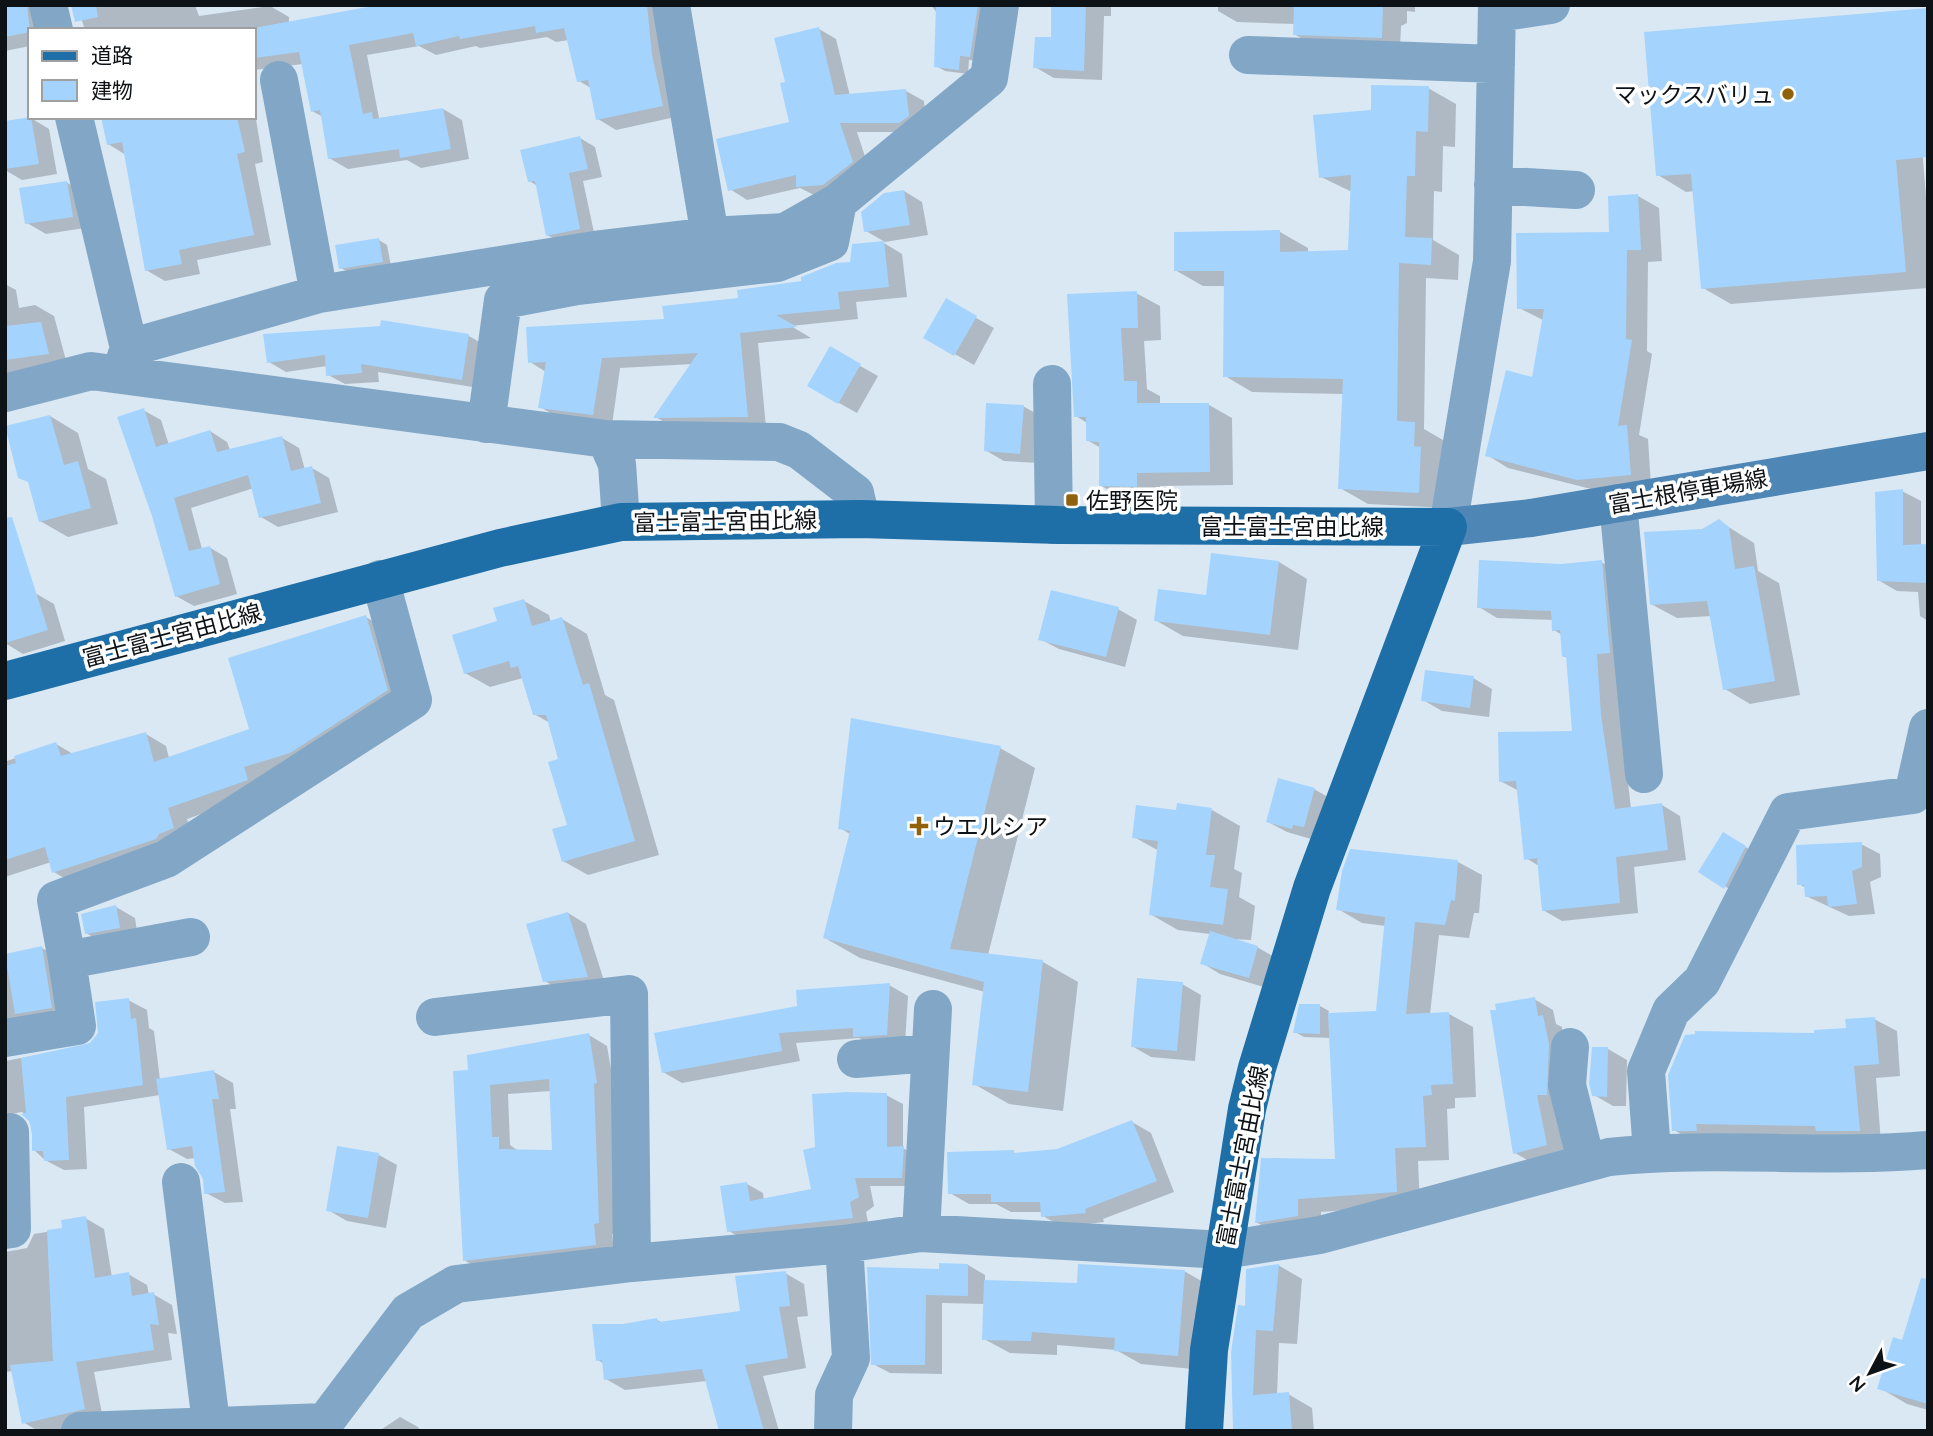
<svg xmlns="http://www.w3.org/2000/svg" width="1933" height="1436" viewBox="0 0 1933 1436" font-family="Quicksand,'Noto Sans JP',sans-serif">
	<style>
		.shadow { fill: #0003; fill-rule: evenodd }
		.building { fill: #a4d4fe; fill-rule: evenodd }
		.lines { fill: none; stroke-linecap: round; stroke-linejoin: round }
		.street { stroke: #82a7c6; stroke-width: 38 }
		.secondary { stroke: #4e87b5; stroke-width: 38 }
		.primary { stroke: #1e6fa8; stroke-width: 38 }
		.poi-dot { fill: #91620e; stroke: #fff; stroke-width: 2.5 }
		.labels { text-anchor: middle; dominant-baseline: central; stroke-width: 7; stroke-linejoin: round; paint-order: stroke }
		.poi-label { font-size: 23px; fill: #0d1216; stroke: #fff; text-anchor: start }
		.street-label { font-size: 23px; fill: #0d1216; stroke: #fff }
	</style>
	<rect width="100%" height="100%" fill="#dae8f4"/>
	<path class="shadow" d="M5,5h43v25h-18v16l-25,5z
		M77,5h118l4,11 71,-10 19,11v6l179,-18h193l19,111 -64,14 -18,-11 -7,-31 -12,-7 -10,-41 -13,2 -9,-5 -67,11 -4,-2 -40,9 -17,-9 -52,9 12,63 64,-9 19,11 7,39 -48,9 -14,-8 -59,9 -19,-11 -6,-41 -11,-6 -9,-47 -49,6v-40h-169z
		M931,5h50l-2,56 -10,-1 -1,14 -23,-3 -9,-5 1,-53z
		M1052,5h59v11h-7l-2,64 -48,-2 -19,-11 18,-28z
		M1218,5h197v7l-8,-1v12l-6,3 -1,22 -87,-3 -19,-11 1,-10 -58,-2 -19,-11z
		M819,29l17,10 14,57 56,-5 18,10 2,25 -8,6h-61l13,40 -54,24 -16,-8 -53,12 -17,-11 61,-65 -4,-41z
		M1428,88l28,16 -1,43 -12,-1 -1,46 -8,-1 -1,49 26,15 -1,25 -32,-2 -2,151 19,11 3,68 -78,-4 -28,-16 4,-94 -92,-2 -27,-16 1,-90h-23l-28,-16 1,-36 104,-2 28,16v5l42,-1 2,-60 -31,-15 51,-65z
		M1918,100l10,121v67l-197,16 -28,-16 -8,-97 -9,1 -28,-17z
		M254,107l9,55 -8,2 16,81 -74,15 3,14 -35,7 -19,-11 -20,-115 -18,-11 -6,-27h152z
		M31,118l18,11 8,45 -35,6 -17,-10v-47z
		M580,138l15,9 7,30 -19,4 12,56 -33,6 -15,-8 -9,-49 -9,-5z
		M66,182l19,11 6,34 -45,7 -19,-11z
		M904,191l18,11 6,33 -43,7 -19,-11z
		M1638,196l21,12 3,53 -14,1 -1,89 5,3 -13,81 9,4 3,48 -52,4 -91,-23 -21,-13 46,-76 10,-59 -24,-12 92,-74z
		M379,240l8,5 4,21 -41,7 -9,-5z
		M884,243l18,11 5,43 -51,5 2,17 -67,7 20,12 -53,5 8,84 -92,1 -18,-11 37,-53 -73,4 -8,57 -53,-7 -19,-11 6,-35 -16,-10 273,-80 49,-19z
		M5,284l11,6 3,18 16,-3 19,11 13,48 -62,12z
		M1136,293l24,13 1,34 -17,1 3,48 13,7v8l49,1 23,13 1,67 -73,1v13h-36l-24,-14 1,-37 -14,-8v-17l-11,-7z
		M946,301l48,27 -20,37 -49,-28z
		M383,322l86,14 17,10 -7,42 -101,-16 1,10 -34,2 -17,-9 -1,-9 -41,6 -17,-10 113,-34z
		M830,349l48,27 -21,37 -48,-27z
		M1023,406l19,11 -3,46 -35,-2 -19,-11z
		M143,410l18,10 8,25 41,-14 17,11 3,8 52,-12 17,10 6,22 7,-2 17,10 9,34 -60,15 -17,-10 -7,-29 -63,20 11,41 7,-2 18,11 10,36 -43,12 -18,-10z
		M50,416l28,17 10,36 18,10 12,45 -50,13 -28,-16z
		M1902,491l19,10v45h7v75l-8,-5 -2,-24 -21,-1 -19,-11z
		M1719,521l35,22 4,28 21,12 21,112 -50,9 -25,-15 -13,-73 -35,2 -26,-14 51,-73z
		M5,559l30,34 19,11 11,37 -42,13 -18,-11z
		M1279,562l28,17 -9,71 -115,-14 -28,-16z
		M1601,562l19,11 -5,91 16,145 31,-4 18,11 6,44 -52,7 4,46 -76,8 -19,-11 -4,-44 -13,-8 -7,-67 -19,-10 74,-48 -6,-75 -5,-2 -1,-21 -8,-5v-10l-57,-2 -18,-11 82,-41z
		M524,601l25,14 2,8 11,-4 25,15 18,61 9,5 45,155 -71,20 -25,-14 6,-35 -8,-66 -11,-37 -16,-9 -11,-36 -33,9 -25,-14 35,-50z
		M1118,609l19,11 -12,47 -66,-18 -19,-10z
		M366,617l20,12 21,73 -140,89 -80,28 6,20 -119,45 -20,-12 -3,-10 -46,15v-121l2,5 49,-17 17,10 73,-20 20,12 3,12 82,-28z
		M1473,678l19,11 -3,28 -47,-6 -19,-11z
		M1000,748l35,20 -47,187 55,7 35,20 -15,129 -54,-7 -35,-20 11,-92 -125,-34 -35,-20 25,-104 -10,-6z
		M1314,789l19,11 -22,39 -24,-7 -19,-10z
		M1178,805l34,5 28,16 -6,43 8,4 -3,24 16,9 -4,34 -20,-1 26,8 19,11 -9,30 -47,-14 -18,-11 8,-29 -32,-4 -28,-16 9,-63 -25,-14 44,-25z
		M1861,844l19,10 1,23 -11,5 5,32 -26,2 -43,-20v-8l-7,-4z
		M1742,845l22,13 -20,40 -44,-27z
		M1351,850l107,12 24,13 -3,38h-5l-5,25 -30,-3 -9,79h19l24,13 3,70 -21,1v10l-8,1 2,51 -31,1 2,43 -99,8v17l-41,7 -24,-14 81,-61 -6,-123 -27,-1 -9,-5 25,-26 9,5 -1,4 50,-2 8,-87 -24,-3 -24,-14z
		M116,907l19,11 3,20 -33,6 -19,-11z
		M568,913l18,11 20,63 -43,5 -18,-11z
		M42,948l19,11 9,59 -65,20v-73z
		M1182,984l19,11 -6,66 -44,-4 -19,-11z
		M889,985l19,11 -3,48 -32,3 -14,-9 -63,5 4,18 -118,22 -19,-11 136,-64z
		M1534,999l19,11 3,14 6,3 5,28 -2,100 -31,9 -19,-11 -17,-141z
		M128,1000l19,10 2,18 5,3 6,49 54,-8 19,11 3,26h-6l13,93 -18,1 -19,-10 -2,-15 -9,-20 -8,1 -18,-10 -9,-54 -76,12 3,62 -23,1 -19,-10 -11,-10 -4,-31 -8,-7 -17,3v-54l86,-16z
		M1874,1019l23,12 3,45 -24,2 5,65h-185l-22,-13 142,-95 32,-6z
		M589,1035l18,11 8,47 2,140 -5,1 2,21 -131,16 -19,-11 6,-189zM551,1091l3,60 -37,-1 -7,-5 -2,-51z
		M1593,1048l15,1 19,11 -1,46h-13l-19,-11z
		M886,1095l17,9v44l17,10 -2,28h-48l4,20 -8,6 3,15 -123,14 -17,-10 18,-47 16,9 1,7 49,-10z
		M1132,1122l19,11 23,59 -71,27 1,3 -42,5 -19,-11v-4h-32l-15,-8h-27l-19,-11 63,-41 5,3 40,-4z
		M379,1155l18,10 -11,63 -39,-7 -19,-11z
		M85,1218l19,11 8,48 16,-3 19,11 2,10 4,-1 19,11 5,29 -9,-1 4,27 -78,12 9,47 -51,12h-14l-15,-9 -10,-51 -8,1v-120l22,-4 7,-14 30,-5z
		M968,1265l17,10v7l93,3 106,-14 26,15 -7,84 -62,-6 -25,-14 -59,-5v10l-47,-2 -26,-14 1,-35 -43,-1v71l-52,-1 -17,-9 68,-94z
		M1278,1265l24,14 -5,65 -18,-1 -2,52 11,-1 24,14 2,23h-79l12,-124z
		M785,1273l19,11 4,32 -11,1 9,51 -43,8 16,55h-58l-14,-50 -82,9 -19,-11 -2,-15 -6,-4 25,-35 34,-5 6,3 79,-11z
		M1928,1327v83l-21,-6 -27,-16 23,-46z
		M400,1417l18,10 3,4h-42z"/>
	<path class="building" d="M5,5h22l3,27 -25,5z
		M71,5h25l2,12 -23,5z
		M378,5h269l5,50 11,51 -67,14 -8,-40 -11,2 -13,-54 -28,5 -1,-7 -75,13 -1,-3 -43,10 -3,-13 -64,12 14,69 9,-2 1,7 70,-11 8,41 -51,9 -1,-9 -71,10 -8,-49 -9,2 -12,-60 -45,6v-30z
		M936,5h42l-8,52 -10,-1 -1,14 -25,-3z
		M1051,5h35l-2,66 -51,-3 2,-31h16z
		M1294,5h89l-1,33 -89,-3z
		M1928,8v149l-32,3 10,112 -205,17 -10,-115 -35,2 -12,-144z
		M819,27l16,68 71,-6 3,27 -10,7h-59l13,39 -30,23 -27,2v-12l-68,16 -12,-52 73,-17 -9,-39 5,-1 -11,-44z
		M1371,85l58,1 -1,46 -12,-1 -1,45h-8l-2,61 27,1 -1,27 -32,-2 -2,158 18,1 -1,24 7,1 -2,46 -81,-4 5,-110 -120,-2 1,-106h-50v-39l106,-2v22l68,-2 3,-75 -32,3 -6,-63 58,-5z
		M31,117l8,47 -34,5v-48z
		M101,117h136l8,35 -8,2 17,81 -75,15 3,14 -37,7 -23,-129 -15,3z
		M580,136l8,33 -19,4 11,56 -34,7 -11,-55 -7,1 -8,-32z
		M67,181l6,36 -48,7 -6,-36z
		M904,190l6,35 -46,7 -3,-20 23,-19z
		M1638,194l3,56h-14l-1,89 6,1 -14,86 9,-1 4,50 -54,5 -92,-24 21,-86 26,7 12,-68h-27l-1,-76 93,-1 -1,-36z
		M379,238l4,24 -44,7 -4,-24z
		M884,241l5,46 -51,5 2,17 -64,6 21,12 -57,6 8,84 -95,1 45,-65 -96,5 -9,57 -55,-7 8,-46 -18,1 -2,-36 138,-8 -2,-13 76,-8 -1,-8 64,-9v-4l35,-14 14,-1 2,-18z
		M1137,291l1,37h-17l3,53h13v22h72l1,69 -73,1v14l-38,-1v-44l-13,-1v-24h-12l-7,-123z
		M946,298l31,18 -23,40 -31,-18z
		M381,320l88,14 -7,46 -101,-16 1,9 -36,3 -1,-21 -58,8 -4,-29 117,-8z
		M41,322l8,32 -44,6v-34z
		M830,346l31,18 -23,40 -31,-18z
		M986,403l38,2 -4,49 -36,-3z
		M144,408l12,39 54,-17 7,22 65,-16 9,35 21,-5 9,37 -62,15 -11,-43 -74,23 15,53 21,-5 10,38 -45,13 -23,-81 -35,-99z
		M50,415l14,50 14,-4 13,47 -52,14 -11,-40 -10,-4 -13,-52z
		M1903,489v56l25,-1v39l-51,-2 -2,-89z
		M12,517l36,113 -43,13v-125z
		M1719,519l10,8 6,42 19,-3 21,115 -52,9 -16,-89 -57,4 -6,-73 58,-3z
		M1211,553l68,8 -9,74 -116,-14 4,-32 48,6z
		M1479,560l82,4 41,-4 8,93 -13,1 4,61 14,94 47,-6 6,47 -52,7 4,46 -78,8 -5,-53 -13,2 -8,-79 -17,1 -1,-50 74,-1 -6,-75 -4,1 -2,-27 -8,1 -1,-20 -74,-3z
		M1051,590l68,17 -13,50 -68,-17z
		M524,599l8,27 30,-9 21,68 6,-2 46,158 -73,21 -10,-33 15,-4 -19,-63 10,-3 -12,-44h-13l-15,-49 -7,2 -2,-7 -45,13 -12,-39 45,-14 -4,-13z
		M366,615l22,75 -98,63 -46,14 4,13 -80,28 6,20 -15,6 -3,5 -104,34 -7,-26 -40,13v-94l11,-3 -2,-7 42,-14 5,14 85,-24 8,30 95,-33 -21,-71z
		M1425,670l49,6 -4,32 -49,-7z
		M851,718l150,28 -51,203 93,11 -15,132 -56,-7 12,-103 -161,-44 27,-107 -12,-2z
		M1278,778l37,10 -11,39 -11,-2 -1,4 -26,-7z
		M1177,803l35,5 -6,47h9l-5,32 18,2 -5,36 -74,-10 9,-74 -26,-3 4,-33 40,5z
		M1723,832l23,14 -22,43 -26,-17z
		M1862,842v25l-10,4 5,33 -29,3 -1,-11 -22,1 -1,-12h-7l-1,-40z
		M1350,849l108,11 -3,41 -4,-1 -6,25 -30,-3 -9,92 43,-2 4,72 -22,1 1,10 -9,1 3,51 -31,1 2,44 -99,7v17l-43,7 6,-65 74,1 -7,-146 48,-2 9,-94 -49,-7 6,-39z
		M116,905l4,23 -35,6 -4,-20z
		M568,912l20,65 -45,5 -17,-58z
		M1210,931l48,15 -9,32 -49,-14z
		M42,946l10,62 -37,6 -10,-60z
		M1137,978l46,4 -6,69 -46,-4z
		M890,983l-3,52 -34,2v-9l-74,5 3,18 -120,22 -8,-40 143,-27 -1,-16z
		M1535,997l3,19 5,-1 6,29 -2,51h-10l10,50 -34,9 -23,-144h6l-1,-6z
		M129,998l2,21 5,-1 7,67 -77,12 3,63 -25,1 -1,-10h-11v-20l-3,-10 -8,-7 5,-1 -5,-55 69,-15 8,-10 -3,-31z
		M1299,1004h21v30l-27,-1z
		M1875,1017l4,47 -25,2 6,65h-44l-1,-5 -119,-2 1,7h-25l-4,-56 17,-40 10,-1v-3l119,2v-3l32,-2 -1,-9z
		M589,1033l8,50 -3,1 5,139 -5,1 2,21 -133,16 -10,-190 15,-1 -1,-15zM549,1079l3,71 -53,-1v-12h-7l-2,-52z
		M1592,1047h16l-1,50 -15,-1 -3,-13z
		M214,1070l5,29h-7l13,93 -21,2 -1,-15 -8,-13 -3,-20 -25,4 -11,-71z
		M848,1092l39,1v54l17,-1 -2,32h-47l4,19 -9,5 3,16 -126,14 -7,-46 27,-4 3,19 61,-12 -8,-39 12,-3 -3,-53z
		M1132,1120l25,61 -72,28 1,4 -45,4 -1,-15h-49v-8h-43l-1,-42 67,-2v3l43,-4z
		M337,1146l42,7 -11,65 -42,-7z
		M86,1216l9,62 34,-6 3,24 22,-4 5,33 -9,-1 4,26 -78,12 9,47 -63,15 -12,-59 43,-4 -6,-131 15,-2 -1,-8z
		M939,1263l29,1v32l-42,-1 -1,70h-54l-4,-98 72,2z
		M1078,1264l107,6 -7,86 -64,-5 1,-13 -83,-6 -1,9 -49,-1 2,-60 93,3z
		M1279,1264l-6,67 -17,-1 -3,65 36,-3 3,39h-59l-2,-79 7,-47 7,1 1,-37z
		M786,1271l4,35 -11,1 9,51 -43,7 19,66h-45l-17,-62 -98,11 -2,-20 -6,1 -4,-37h31l34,-6 1,4 82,-11 -5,-35z
		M1921,1278l7,1v125l-51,-15 16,-52 9,3z"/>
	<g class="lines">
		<path class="street" d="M48,5l6,25
			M671,5l39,231
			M1497,13l54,-8
			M1248,55l248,9
			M279,80l40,214
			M74,117l55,231 -8,24
			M1493,185l83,5
			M129,348l190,-54 282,-45 109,-13 75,-4 53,-30 151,-124 11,-73
			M1052,384l2,141
			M5,393l86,-22 515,68 11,25 4,58
			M486,424l17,-124 74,-14 200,-23 53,-21 8,-40
			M606,439l173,3 20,8 56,43 6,26
			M1618,503l26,271
			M1448,527l44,-266 5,-256
			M67,960l-11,-60 110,-41 247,-159 -33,-121
			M435,1017l194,-23 3,269
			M5,1038l72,-12 -10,-66 124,-23
			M1570,1047l-3,38 19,76
			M856,1059l74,-6
			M1652,1152l-6,-81 25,-60 31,-30 86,-169 125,-17 15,-67
			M181,1182l31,249
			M5,1230l7,-1 -2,-97
			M921,1233l12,-224
			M80,1431l245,-9 83,-110 48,-28 176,-21 212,-19 77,-11 303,17 96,-15 289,-78c106,-11 213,2 319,-7
			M833,1431l1,-36 17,-37 -7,-114"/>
		<path class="secondary" d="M1448,527l83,-9 397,-67"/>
		<path class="primary" d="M5,681l495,-133 121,-26 240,-3 198,6 389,2 -136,361 -55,180 -10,41 -38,241 -5,81"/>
	</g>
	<g class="poi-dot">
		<circle cx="1788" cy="94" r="7"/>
		<rect x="1065" y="493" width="14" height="14" rx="3.5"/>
		<path d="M915.5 815.5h7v7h7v7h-7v7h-7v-7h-7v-7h7z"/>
	</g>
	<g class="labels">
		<g class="poi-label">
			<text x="1774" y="94" text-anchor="end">マックスバリュ</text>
			<text x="1086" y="500">佐野医院</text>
			<text x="933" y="826">ウエルシア</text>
		</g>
		<g class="street-label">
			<text transform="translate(1688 491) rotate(-10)">富士根停車場線</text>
			<text transform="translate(725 521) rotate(-1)">富士富士宮由比線</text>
			<text x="1292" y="526">富士富士宮由比線</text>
			<text transform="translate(172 635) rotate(-15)">富士富士宮由比線</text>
			<text transform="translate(1242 1156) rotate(-79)">富士富士宮由比線</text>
		</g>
	</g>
	<rect width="1933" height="1436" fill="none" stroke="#0d1216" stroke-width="14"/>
	<rect x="28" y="28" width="228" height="91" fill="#ffffff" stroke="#9ea0a2" stroke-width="2"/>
	<rect x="42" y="51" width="35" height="10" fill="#1e6fa8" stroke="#9ea0a2" stroke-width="2"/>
	<text x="91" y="63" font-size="21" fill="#0d1216">道路</text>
	<rect x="42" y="80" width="35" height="21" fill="#a4d4fe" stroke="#9ea0a2" stroke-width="2"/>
	<text x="91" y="98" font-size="21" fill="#0d1216">建物</text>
	<g transform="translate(1870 1373) rotate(229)" stroke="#ffffff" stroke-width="5" paint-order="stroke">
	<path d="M0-5L12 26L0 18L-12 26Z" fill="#0d1216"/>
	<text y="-10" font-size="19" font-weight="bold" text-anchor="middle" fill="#0d1216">N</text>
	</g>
</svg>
